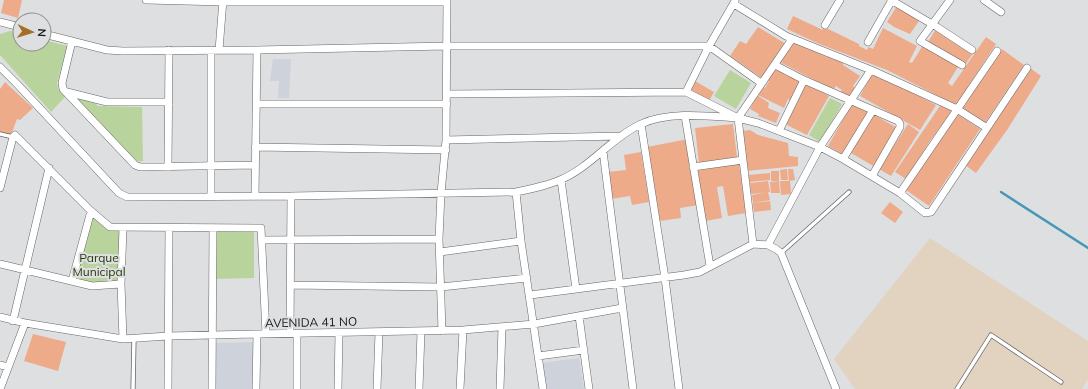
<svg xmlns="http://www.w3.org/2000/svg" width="1088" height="389" viewBox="0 0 1088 389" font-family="Mulish,sans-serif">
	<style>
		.built { fill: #cdd2db }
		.industrial { fill: #e1d3c0 }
		.green { fill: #b9d39d }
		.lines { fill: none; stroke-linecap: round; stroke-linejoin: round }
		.stream { stroke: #4897b6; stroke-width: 2.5 }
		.building { fill: #edab8a }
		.service-casing { stroke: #656668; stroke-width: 5 }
		.minor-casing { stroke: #656668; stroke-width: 8 }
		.service { stroke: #fff; stroke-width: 3.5 }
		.minor { stroke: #fff; stroke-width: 7 }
		.labels { text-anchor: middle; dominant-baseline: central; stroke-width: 4; stroke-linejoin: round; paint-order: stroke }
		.park-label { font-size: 12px; fill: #27390c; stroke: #dedfe1 }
		.street-label { font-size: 12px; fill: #161717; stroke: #dedfe1 }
	</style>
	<rect width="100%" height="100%" fill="#dedfe1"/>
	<path class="built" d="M273,59h18l-2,39h-11l1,-17h-9z
		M256,342l-1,47h-39v-46z
		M579,358l5,31h-39l-4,-26z"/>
	<path class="industrial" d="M930,238l158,103v38l-6,10h-227l-21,-30z"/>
	<path class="green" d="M10,31l10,2v11h24v-4l23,6 -10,37 1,6 8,7 -15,16 -51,-57v-21z
		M730,70l21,13 -15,26 -22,-13z
		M77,96l16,5 5,5 44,1 1,54 -9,1 -59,-64z
		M830,98l12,6 -22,38 -11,-7z
		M92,215l28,15 -1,52 -25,2 -18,-5z
		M215,232h39v46l-39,1z"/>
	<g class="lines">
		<path class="stream" d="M1001,192l87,56"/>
	</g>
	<path class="building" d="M4,0h18l-4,18 -17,-5z
		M897,6l22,15 -9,13 -16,-7 -7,-5z
		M793,16l30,14 1,-3 35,17v2l8,4 1,-3 5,2 10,-21 34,18 -8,16 3,1 11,-18 35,22 -10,16 4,3 34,-49 10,7 -40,61 -69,-35 -70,-27 -30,-14z
		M758,27l28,17 -24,34 -32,-22 10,-15 6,3z
		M937,27l37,25 -9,13 -37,-23z
		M793,41l34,16 1,-2 15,8v2l17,11 -7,10 4,3 -6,10 -11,-6 2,-3 -6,-4 -3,4 -53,-28z
		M1002,49l22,16 -39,58 -23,-15z
		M774,68l13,8 2,-3 13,8 -10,21 -4,-3 -4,9 -26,-13 4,-8 3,1 4,-7 -2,-1z
		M1030,68l11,8 -34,54 -31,43 -11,-8z
		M873,72l63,33 -16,25 -60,-34z
		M695,81l19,11 -5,9 -19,-12z
		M5,82l28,26 -13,12 -3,-1 -6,16 -11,-3v-43z
		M805,83l24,13 -22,39 -22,-11z
		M757,95l12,8 -1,5 12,5 -4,10 -18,-7 1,-2 -9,-5z
		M853,102l16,8 -25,45 -16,-9z
		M942,103l10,8 -22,30 -24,38 -11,-7z
		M873,114l24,14 -22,39 -24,-14z
		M957,114l23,15 -51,77 -23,-16z
		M733,124l4,33 -38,6 -4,-35z
		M908,124l11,8 -28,44 -12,-7z
		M750,130l8,5 30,8 1,13 9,1v9l-51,5 -5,-40z
		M688,139l11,66 -19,3 1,10 -21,3 -13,-74z
		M641,152l8,50 -17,3 -2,-9 -19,3 -3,-27 18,-2 -2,-15z
		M739,163l7,50 -18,3 -5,-30 -6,1 5,31 -17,3 -9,-50z
		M787,169l1,11h-7l-1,-10z
		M788,169h5l2,11 -6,1z
		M771,171h8v10h-8z
		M770,173v7l-21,2 -1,-7z
		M768,181l2,11 -19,2 -1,-11z
		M779,181l1,12h-9l-1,-11z
		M780,181h10l1,13 -10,1z
		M768,192l2,8 -17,3 -1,-8z
		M770,201l1,9 -17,2 -1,-9z
		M890,202l13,10 -8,11 -14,-10z
		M33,334l33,8 -8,29 -34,-10z"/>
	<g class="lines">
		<defs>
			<path id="service" d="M0,134l13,3
				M781,253l68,-61
				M133,389l1,-51
				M957,389l34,-54 70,47"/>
			<path id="minor" d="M146,0l77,2h224
				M891,0l46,27 35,23
				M950,0l-30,41 42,24
				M984,0l17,12
				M734,4l52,32 85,34 86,39 30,19
				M0,22l20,5
				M825,25l15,-25
				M44,34l63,16 16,1 134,-1 190,-4h262l52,37
				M72,41l-10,42 1,6 72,76 5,2 115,-2
				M868,42l24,-42
				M219,50l4,-50
				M775,65l29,15 94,41 2,3v3l-28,49
				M0,67l18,18 101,108 8,4 164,-1 225,-4c15,-3 30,-6 44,-12 31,-13 51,-42 81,-56 27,-13 68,-8 97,-6
				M67,92l40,10h62
				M686,92l23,-46 26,-45
				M447,94l239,-2 52,26 20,5 62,24 23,12 57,34 25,20 6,-1 96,-144
				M256,104h191
				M685,116l25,150
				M641,124l24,154 14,111
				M779,131l25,-51
				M446,140l175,-4
				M255,147l191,3
				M603,151l30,238
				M843,159l30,-49
				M168,167l1,-117
				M693,167l50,-7
				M561,180l15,109
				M0,188l13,-51 2,-2 76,76 19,16 151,1 5,106
				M516,192l5,49 22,148
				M900,193l97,-142
				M211,196v-146
				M255,196l2,-146
				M123,228l-2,56 2,55
				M262,240l177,-1
				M753,244l-15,-126 54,-79
				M768,245l52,-98 51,-77
				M440,252l81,-11
				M0,264l92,22 29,-2
				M72,281l19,-70
				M290,285l151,2 86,-9
				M530,295l154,-20 16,-3 53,-28 15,1 8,4 5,4 55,136
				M579,316l10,73
				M0,317l25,6 98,16 45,-3 89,-2 206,-4 71,-6 88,-16
				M13,321l36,-153
				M442,331l-3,-92 2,-46 5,-53 1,-140
				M290,333l1,-137
				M297,333v56
				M538,356l46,-6
				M0,365l8,2
				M0,389l25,-66
				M168,389l1,-161
				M212,389l1,-161
				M256,389l1,-55
				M338,389l1,-56
				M377,389l2,-57
				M419,389l2,-57
				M460,389l3,-59
				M500,389l2,-62"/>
		</defs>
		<use href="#service" class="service-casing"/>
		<use href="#minor" class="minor-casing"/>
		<use href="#service" class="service"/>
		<use href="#minor" class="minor"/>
	</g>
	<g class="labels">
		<g class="park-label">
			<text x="99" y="257">Parque<tspan x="99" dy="14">Municipal</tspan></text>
		</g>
		<g class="street-label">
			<text transform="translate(311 322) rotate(-1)">AVENIDA 41 NO</text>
		</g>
	</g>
	<g transform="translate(32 32) rotate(94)"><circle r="19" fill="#dedfe1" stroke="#8e8f90"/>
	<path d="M0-3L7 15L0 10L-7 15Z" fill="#a46f28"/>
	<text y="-6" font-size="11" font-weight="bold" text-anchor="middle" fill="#161717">N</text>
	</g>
</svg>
